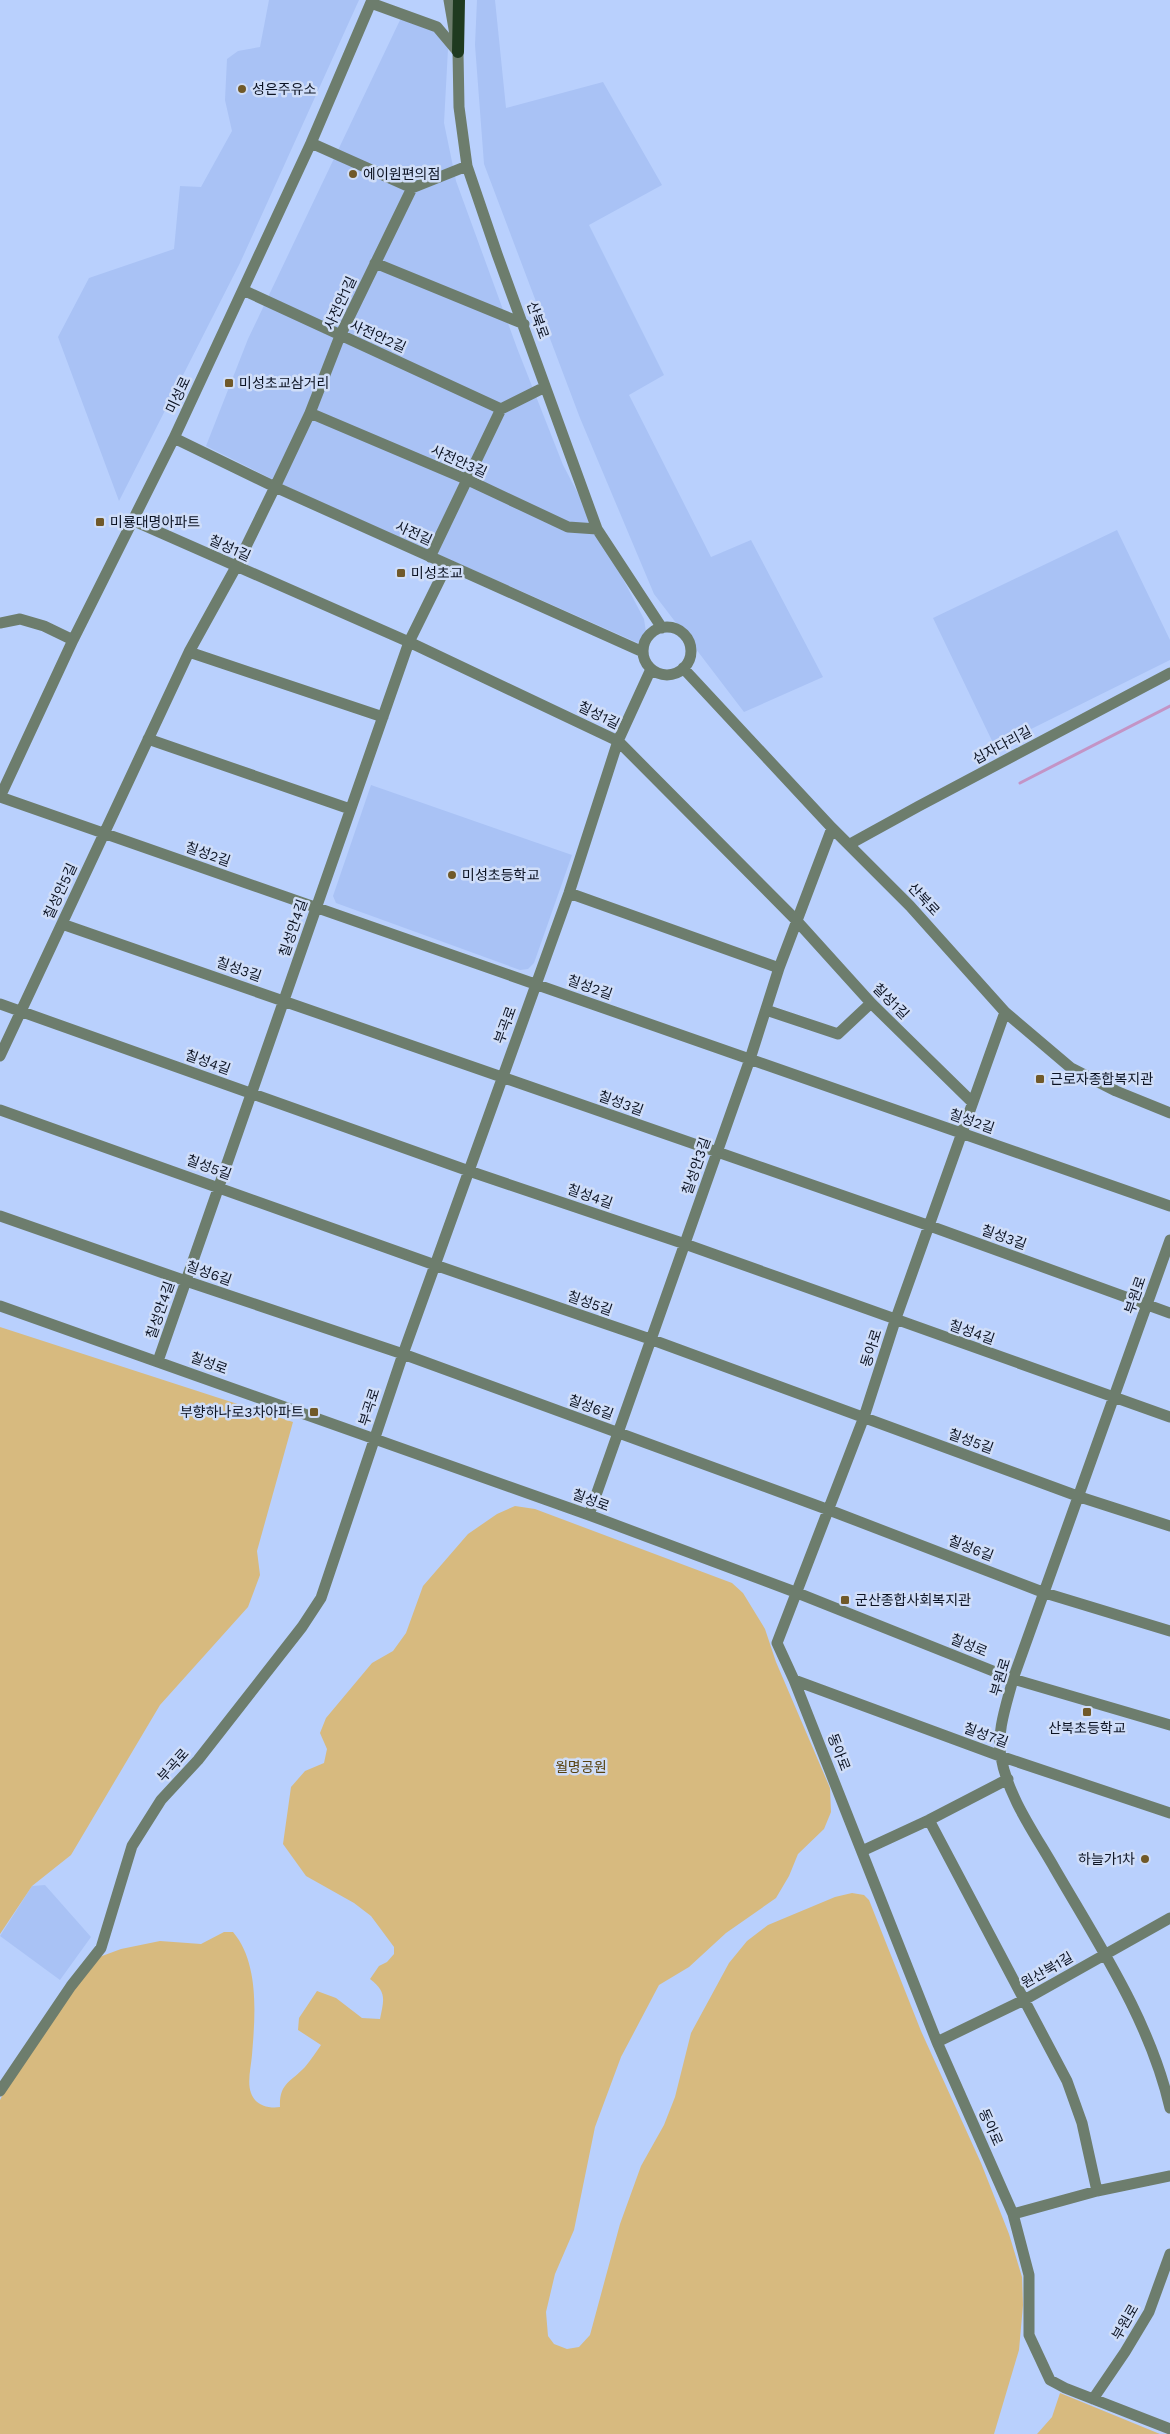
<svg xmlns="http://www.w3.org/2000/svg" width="1170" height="2434" viewBox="0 0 1170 2434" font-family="'Work Sans','Noto Sans KR',sans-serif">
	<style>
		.built { fill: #a9c2f5 }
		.green { fill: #d7ba7f }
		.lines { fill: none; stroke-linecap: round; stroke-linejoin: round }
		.stream { stroke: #c394c6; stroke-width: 3 }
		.minor { stroke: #6d7d6d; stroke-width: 11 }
		.major { stroke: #1f3a20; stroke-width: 12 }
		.poi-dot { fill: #705929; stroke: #cfddf8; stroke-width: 2 }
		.labels { text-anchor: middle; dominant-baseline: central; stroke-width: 5; stroke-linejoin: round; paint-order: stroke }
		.poi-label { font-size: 14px; fill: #0c1323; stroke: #cfddf8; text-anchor: start }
		.street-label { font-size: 14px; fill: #0c1323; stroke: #cfddf8 }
		.park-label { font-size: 14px; fill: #574210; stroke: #cfddf8 }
	</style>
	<rect width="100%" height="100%" fill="#b9d0fd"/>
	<path class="built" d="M269,0h90l-119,263 -121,238 -61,-164 31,-59 85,-29 6,-63 21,1 31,-56 -7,-31 2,-41 11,-8 22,-4z
		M477,0h18l11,108 97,-26 59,103 -73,40 75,150 -35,20 82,162 40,-17 72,137 -79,35 -90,-118 -74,-176 -96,-254 -9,-119z
		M401,18l31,10 16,21 -4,74 12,58 61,167 46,117 81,154 2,13 -8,11 -338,-150 -94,-47 42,-107z
		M1117,530l53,110v20l-175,87 -62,-129z
		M371,785l201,70 -38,108 -6,6 -8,1 -184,-67 -3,-7z
		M45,1885l46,52 -31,43 -60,-44 32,-50z"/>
	<path class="green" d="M0,1327l293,95 -36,129 3,24 -12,32 -88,98 -89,150 -39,31 -32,48z
		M515,1506l20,3 197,74 11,10 22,36 11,33 54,126 1,24 -7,17 -26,25 -9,22 -13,22 -50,35 -37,34 -30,18 -38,72 -26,70 -21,103 -19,44 -9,38 2,24 6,8 13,5 12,-2 11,-12 30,-111 21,-58 23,-41 11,-28 16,-64 38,-70 18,-22 21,-16 67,-28 17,-4 12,2 5,5 52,131 60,132 28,71 13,43 1,28 -4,45 -25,84h-994v-334l2,-4 44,-70 48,-67 27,-10 39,-8 41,3 23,-12h9c27,32 22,85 19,123 -1,12 -5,27 -1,38 4,12 18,16 29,14 -1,-24 11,-25 25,-40 6,-7 11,-15 16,-22l-23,-15 1,-12 18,-27 19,7 26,20 18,1c4,-20 7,-27 -10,-40l9,-13 8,-4 7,-8v-7l-23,-31 -17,-13 -48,-27 -23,-32 8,-57 14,-16 19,-8 3,-14 -7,-16 6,-15 46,-55 21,-12 13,-18 17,-47 45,-52 29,-20z
		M1060,2393l100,41h-123l15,-17z"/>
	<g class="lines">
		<path class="stream" d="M1020,783l150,-77"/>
		<path class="minor" d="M449,0l9,52 1,55 8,59 30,88 100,275 65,99
			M371,3l66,24 21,25
			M311,143l101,45
			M375,263l149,61
			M243,290l258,119
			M310,413l158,67 100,47 29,2
			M174,438l101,49 368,165
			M134,521l275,121 209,99 178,179 75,83 101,99
			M430,557l71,-148 44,-22
			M0,623l20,-4 24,7 29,14
			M643 651a24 24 0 1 1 48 0a24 24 0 1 1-48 0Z
			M189,652l194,65
			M683,668l149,160 78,78 95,106 66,56 45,23 54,22
			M148,739l202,70
			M0,797l1170,409
			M0,797l73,-157 101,-202 137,-295 61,-143
			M850,844l69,-38 251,-133
			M569,893l210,75
			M62,924l868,302 240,87
			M0,1004l469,167 216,73 485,173
			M766,1010l72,24 33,-31
			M1005,1012l-110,309 -31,96 -87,226 17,37 143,362 76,172 16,61v60l21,45 15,8 105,41
			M0,1056l189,-404 47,-85 39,-80 35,-74 30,-77 72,-148 55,-22
			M0,1110l435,155 215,74 430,158 90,29
			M0,1216l186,65 217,73 426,156 216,83 125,38
			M1170,1240l-157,439c-6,24 -17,53 -12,78 7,40 34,77 54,112 44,76 95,152 115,239
			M0,1306l589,209 206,77 218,87 157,46
			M158,1361l251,-719 38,-77
			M589,1515l161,-456 29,-91 53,-140
			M794,1680l206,76 170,57
			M929,1820l138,261 15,42 15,68
			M862,1851l67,-31 79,-41
			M937,2042l89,-43 144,-81
			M0,2091l71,-105 30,-38 31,-102 29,-46 37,-40 104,-133 19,-29 82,-244 166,-461 49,-152 33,-72
			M1013,2214l84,-23 73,-15
			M1093,2399l32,-47 24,-40 21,-58"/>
		<path class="major" d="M458,52l1,-52"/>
	</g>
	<g class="poi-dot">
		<circle cx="242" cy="89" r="5"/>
		<circle cx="353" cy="174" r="5"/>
		<rect x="224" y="378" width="10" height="10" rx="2.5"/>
		<rect x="95" y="517" width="10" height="10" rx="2.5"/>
		<rect x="396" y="568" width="10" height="10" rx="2.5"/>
		<circle cx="452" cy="875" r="5"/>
		<rect x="1035" y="1074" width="10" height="10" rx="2.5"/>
		<rect x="309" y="1407" width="10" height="10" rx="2.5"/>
		<rect x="840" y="1595" width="10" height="10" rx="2.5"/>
		<rect x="1082" y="1707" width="10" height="10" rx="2.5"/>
		<circle cx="1145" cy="1859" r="5"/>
	</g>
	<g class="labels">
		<g class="poi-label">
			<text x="252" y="89">성은주유소</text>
			<text x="363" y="174">에이원편의점</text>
			<text x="239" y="383">미성초교삼거리</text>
			<text x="110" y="522">미룡대명아파트</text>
			<text x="411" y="573">미성초교</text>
			<text x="462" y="875">미성초등학교</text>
			<text x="1050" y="1079">근로자종합복지관</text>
			<text x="304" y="1412" text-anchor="end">부향하나로3차아파트</text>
			<text x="855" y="1600">군산종합사회복지관</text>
			<text x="1087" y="1728" text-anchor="middle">산북초등학교</text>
			<text x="1135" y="1859" text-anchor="end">하늘가1차</text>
		</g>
		<g class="street-label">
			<text transform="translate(340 303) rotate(-65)">사전안1길</text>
			<text transform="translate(538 320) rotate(70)">산북로</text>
			<text transform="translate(378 336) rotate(24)">사전안2길</text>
			<text transform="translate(178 395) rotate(-65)">미성로</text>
			<text transform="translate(459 461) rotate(24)">사전안3길</text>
			<text transform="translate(414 533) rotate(24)">사전길</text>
			<text transform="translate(230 548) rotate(24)">칠성1길</text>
			<text transform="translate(599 715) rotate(26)">칠성1길</text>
			<text transform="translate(1002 745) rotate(-28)">십자다리길</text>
			<text transform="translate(208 854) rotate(19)">칠성2길</text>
			<text transform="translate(60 891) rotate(-65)">칠성안5길</text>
			<text transform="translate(924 899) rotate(47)">산북로</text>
			<text transform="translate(293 928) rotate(-71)">칠성안4길</text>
			<text transform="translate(239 969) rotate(19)">칠성3길</text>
			<text transform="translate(590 987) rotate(19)">칠성2길</text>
			<text transform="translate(891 1001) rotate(45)">칠성1길</text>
			<text transform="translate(505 1025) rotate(-70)">부곡로</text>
			<text transform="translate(208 1062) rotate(20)">칠성4길</text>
			<text transform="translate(621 1103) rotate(20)">칠성3길</text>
			<text transform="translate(972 1121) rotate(19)">칠성2길</text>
			<text transform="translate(696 1166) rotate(-71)">칠성안3길</text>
			<text transform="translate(209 1167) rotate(20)">칠성5길</text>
			<text transform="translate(590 1196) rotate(19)">칠성4길</text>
			<text transform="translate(1004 1237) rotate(20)">칠성3길</text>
			<text transform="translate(209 1273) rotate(19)">칠성6길</text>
			<text transform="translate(1135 1295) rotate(-71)">부원로</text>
			<text transform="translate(590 1303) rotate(19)">칠성5길</text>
			<text transform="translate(160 1310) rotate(-71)">칠성안4길</text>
			<text transform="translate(972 1332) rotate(19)">칠성4길</text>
			<text transform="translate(871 1348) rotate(-72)">동아로</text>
			<text transform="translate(209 1363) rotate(20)">칠성로</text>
			<text transform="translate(369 1407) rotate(-72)">부곡로</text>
			<text transform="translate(591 1407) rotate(20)">칠성6길</text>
			<text transform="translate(971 1441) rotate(20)">칠성5길</text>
			<text transform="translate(591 1500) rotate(20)">칠성로</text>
			<text transform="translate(971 1548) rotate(21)">칠성6길</text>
			<text transform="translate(969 1645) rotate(22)">칠성로</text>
			<text transform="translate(1000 1677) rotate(-73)">부원로</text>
			<text transform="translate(986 1735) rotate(20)">칠성7길</text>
			<text transform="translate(839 1752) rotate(69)">동아로</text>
			<text transform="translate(173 1765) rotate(-48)">부곡로</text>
			<text transform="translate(1047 1970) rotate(-30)">원산북1길</text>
			<text transform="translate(991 2127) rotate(66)">동아로</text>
			<text transform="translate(1125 2322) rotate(-60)">부원로</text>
		</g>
		<g class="park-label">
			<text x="581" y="1767">월명공원</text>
		</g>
	</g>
</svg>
